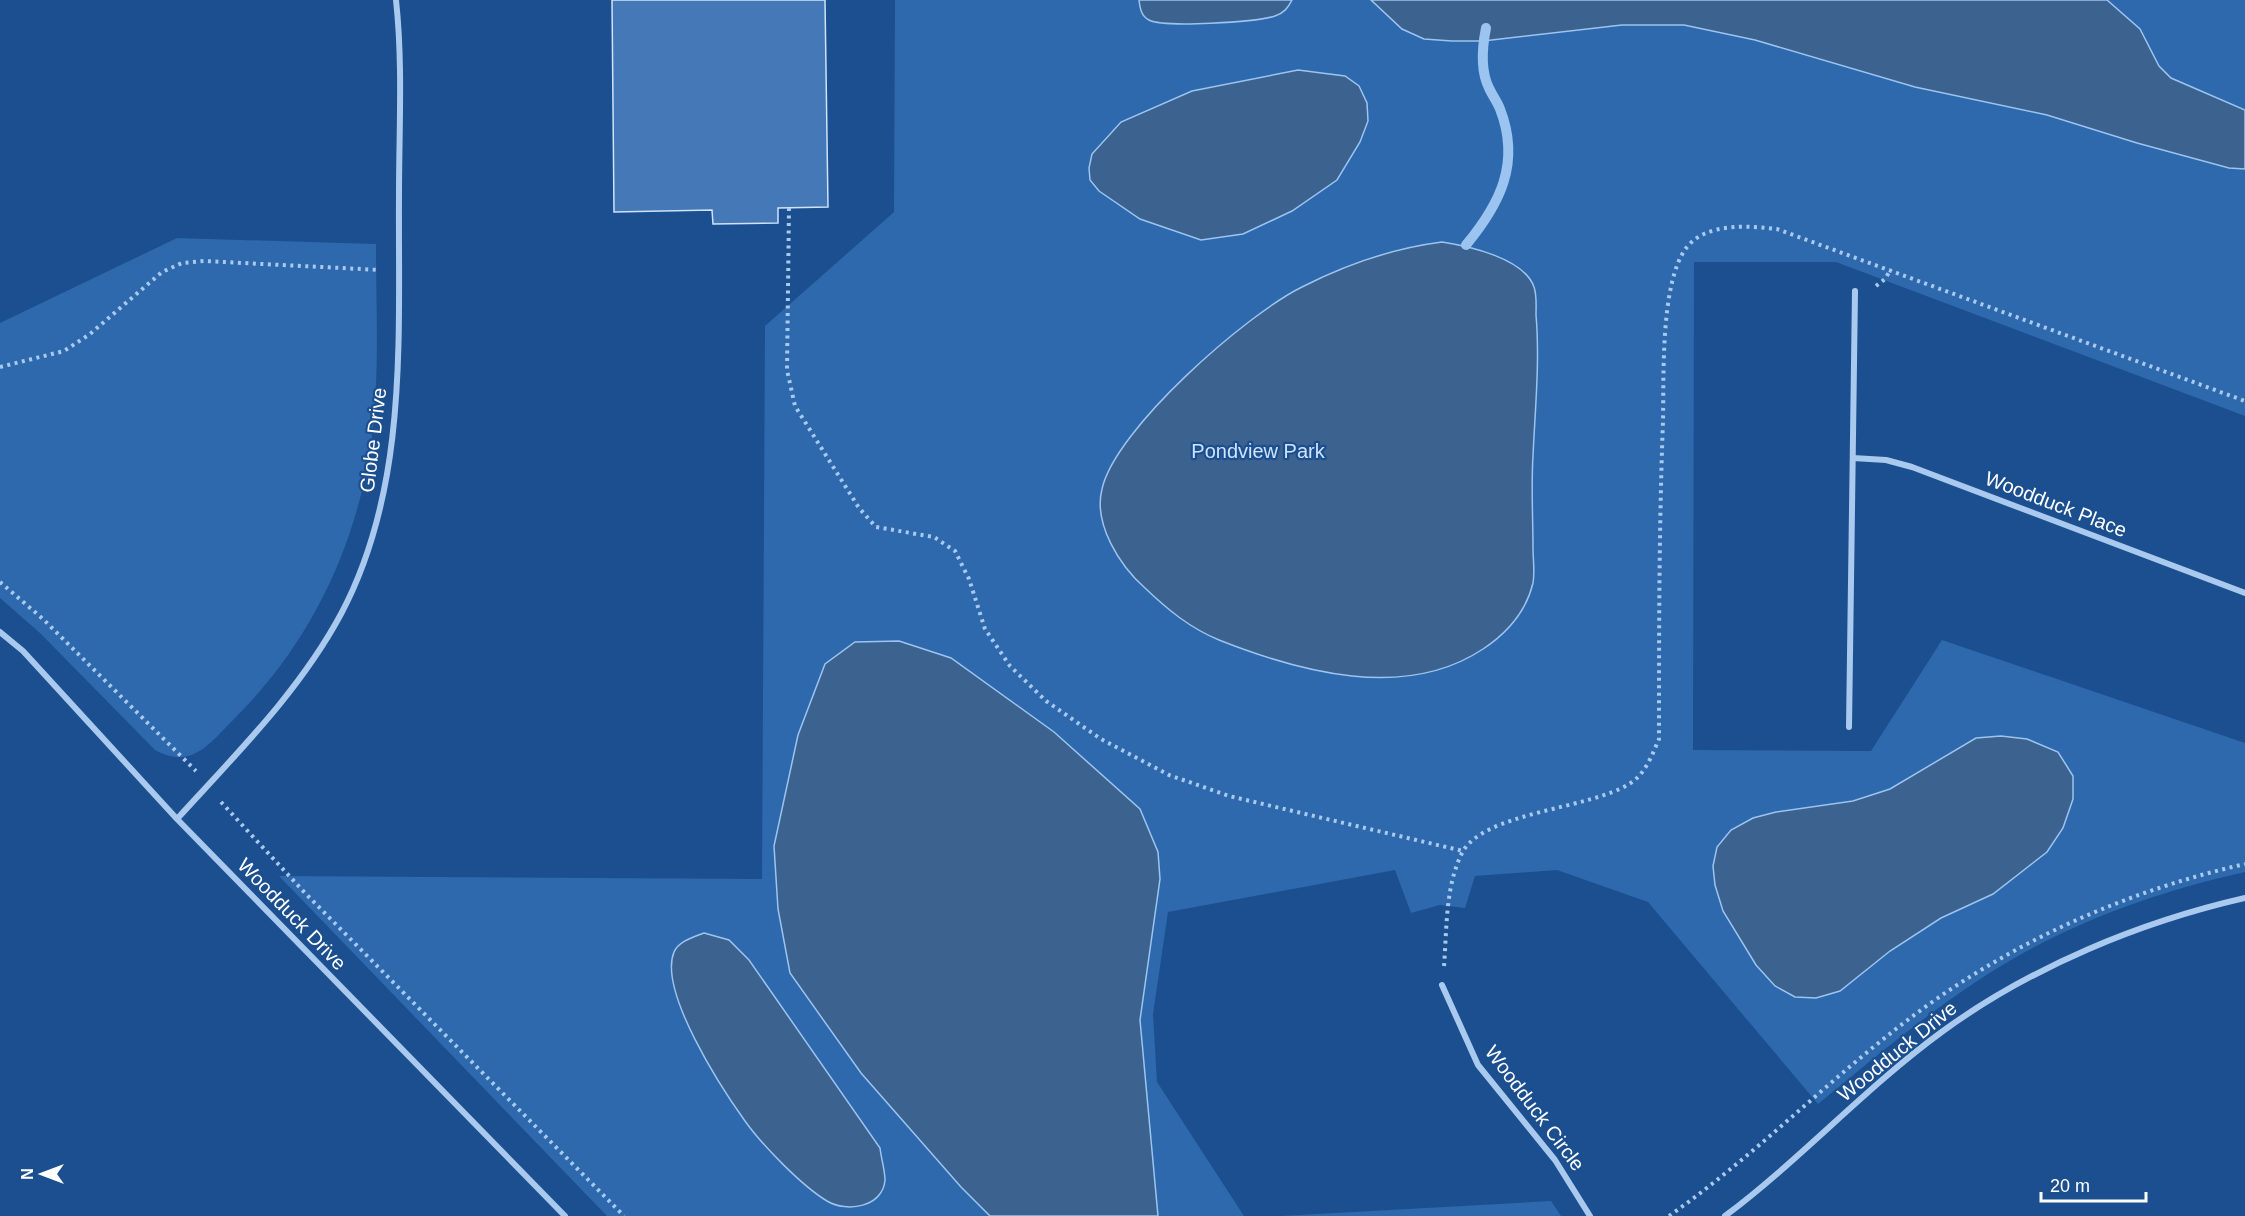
<svg xmlns="http://www.w3.org/2000/svg" width="2245" height="1216" viewBox="0 0 2245 1216" font-family="Arial,sans-serif">
	<style>
		.green { fill: #2e69ad }
		.water { fill: #3c6290; stroke: #9cc4f0; stroke-width: 1.5 }
		.lines { fill: none; stroke-linecap: round; stroke-linejoin: round }
		.stream { stroke: #9cc4f0; stroke-width: 10 }
		.building { fill: #4478b7; stroke: #cfe3fa; stroke-width: 1.5 }
		.path { stroke: #a9c9ee; stroke-width: 4; stroke-dasharray: 3 4.5; stroke-linecap: butt }
		.minor { stroke: #a9c9ee; stroke-width: 6 }
		.labels { text-anchor: middle; dominant-baseline: central; stroke-width: 4.5; stroke-linejoin: round; paint-order: stroke }
		.street-label { font-size: 20px; fill: #fff; stroke: #1b4f8f }
		.park-label { font-size: 20px; fill: #cfe3fa; stroke: #1b4f8f }
	</style>
	<rect width="100%" height="100%" fill="#1b4f8f"/>
	<path class="green" d="M895,0h1350v416l-409,-154h-142l-1,488 178,1 71,-111 303,103v129c-81,18 -162,46 -234,88 -70,41 -131,93 -193,144l-170,-202 -91,-32 -82,6 -10,32 -25,-3 -29,8 -16,-43 -227,42 -15,102 4,68 87,134h-637l-328,-340 483,3 3,-553 129,-114z
		M177,238l199,6c0,66 4,134 -5,200 -15,104 -62,201 -137,275 -25,25 -42,51 -79,31l-115,-117 -40,-35v-275z
		M1551,1201l10,15h-280z"/>
	<path class="water" d="M1139,0h153c-4,8 -8,13 -17,16 -18,6 -111,12 -126,4 -8,-4 -9,-12 -10,-20z
		M1371,0h736l33,29 19,37 12,12 74,32v59l-16,-1 -92,-25 -90,-28 -132,-28 -160,-47 -71,-15h-62l-139,16h-31l-28,-2 -22,-10z
		M1298,70l47,6 14,10 8,17 1,18 -8,21 -23,38 -45,31 -49,23 -42,6 -61,-21 -41,-28 -9,-11 -1,-12 3,-14 29,-32 71,-31z
		M1442,242c26,4 82,16 92,45 3,8 2,20 2,28 4,47 -1,95 -3,141 -2,31 0,61 0,92 0,11 2,24 0,35 -7,29 -26,50 -50,66 -78,52 -183,23 -264,-9 -29,-12 -51,-30 -74,-52 -25,-22 -52,-64 -43,-99 13,-60 145,-175 200,-202 43,-22 93,-39 140,-45z
		M899,641l52,17 103,74 86,77 18,43 2,27 -20,141 18,196h-168l-29,-29 -100,-114 -71,-100 -12,-64 -4,-63 24,-111 27,-71 30,-22z
		M2001,736l26,3 31,13 15,24v23l-10,29 -16,24 -54,42 -52,24 -51,33 -50,40 -24,7 -21,-1 -20,-11 -19,-21 -33,-54 -8,-26 -2,-19 4,-19 14,-17 22,-12 23,-6 77,-11 37,-12 86,-51z
		M704,933l25,7 20,20 131,188c1,10 5,22 5,32 -2,27 -38,33 -58,21 -25,-15 -65,-56 -82,-80 -23,-32 -87,-130 -71,-169 5,-11 20,-15 30,-19z"/>
	<g class="lines">
		<path class="stream" d="M1466,245c34,-41 55,-82 34,-136 -3,-8 -8,-14 -11,-21 -9,-18 -7,-40 -3,-60"/>
	</g>
	<path class="building" d="M612,0h213l3,207 -50,1v15l-65,1 -1,-14 -98,2z"/>
	<g class="lines">
		<path class="path" d="M789,208l-2,162 8,36 64,102 17,19 58,10 21,14 14,28 16,50 25,37 36,35 55,38 68,36 60,21 234,55
			M1876,286l9,-7 6,-10
			M0,367l64,-16 26,-17 72,-62 20,-9 22,-2 176,9
			M0,582l43,37 153,152
			M221,802l84,91 319,323
			M1444,966c3,-37 1,-79 18,-113 21,-41 128,-44 167,-69 16,-9 23,-29 30,-45 0,-106 0,-212 4,-318 1,-44 -3,-140 24,-174 20,-25 63,-21 90,-18l468,172
			M1669,1216c84,-59 155,-132 236,-194 100,-77 217,-130 340,-158"/>
		<path class="minor" d="M1853,458l33,2 26,7 333,126
			M0,632l23,19 154,168 388,397
			M1849,727l6,-436
			M177,819c59,-65 122,-127 164,-205 68,-128 57,-278 58,-419 0,-64 4,-131 -3,-195
			M1442,985l36,80 77,95 35,56
			M1725,1216c76,-57 141,-129 218,-185 88,-64 197,-109 302,-133"/>
	</g>
	<g class="labels">
		<g class="street-label">
			<text transform="translate(373 440) rotate(-83)">Globe Drive</text>
			<text transform="translate(2056 504) rotate(21)">Woodduck Place</text>
			<text transform="translate(292 914) rotate(46)">Woodduck Drive</text>
			<text transform="translate(1897 1051) rotate(-39)">Woodduck Drive</text>
			<text transform="translate(1535 1108) rotate(53)">Woodduck Circle</text>
		</g>
		<g class="park-label">
			<text x="1258" y="451">Pondview Park</text>
		</g>
	</g>
	<g transform="translate(42 1174) rotate(270)" stroke="#1b4f8f" stroke-width="4.5" paint-order="stroke">
	<path d="M0-4.5L10 22L0 15L-10 22Z" fill="#ffffff"/>
	<text y="-9" font-size="16" font-weight="bold" text-anchor="middle" fill="#ffffff">N</text>
	</g>
	<path d="M2041 1192v9h105v-9" fill="none" stroke="#ffffff" stroke-width="3"/>
	<text x="2050" y="1192" font-size="18" fill="#ffffff" stroke="#1b4f8f" stroke-width="4.5" paint-order="stroke">20 m</text>
</svg>
